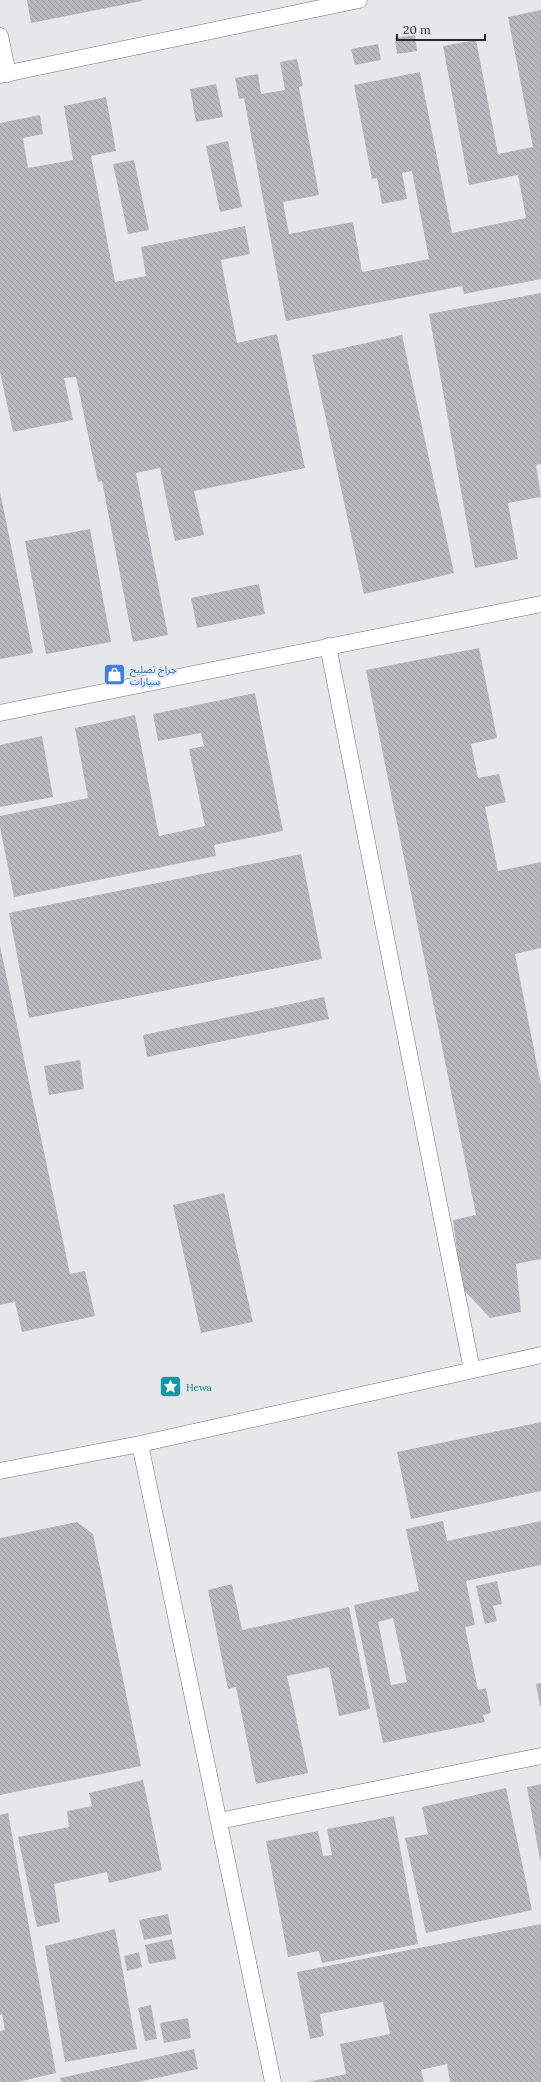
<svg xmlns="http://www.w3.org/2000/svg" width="541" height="2082" viewBox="0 0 541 2082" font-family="Lora,'Noto Sans Arabic',serif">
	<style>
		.building { fill: url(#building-back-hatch); fill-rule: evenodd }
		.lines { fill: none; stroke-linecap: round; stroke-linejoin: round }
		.lane-casing { stroke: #717274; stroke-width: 17 }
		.lane { stroke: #fff; stroke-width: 16 }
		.labels { text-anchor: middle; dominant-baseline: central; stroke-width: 4; stroke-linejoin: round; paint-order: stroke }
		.shop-label { font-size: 10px; fill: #366cbe; stroke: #e5e7e9; text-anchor: start }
		.culture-label { font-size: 10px; fill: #0d838f; stroke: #e5e7e9; text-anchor: start }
	</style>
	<defs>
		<pattern id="building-back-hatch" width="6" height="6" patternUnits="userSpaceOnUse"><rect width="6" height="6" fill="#b7b8bb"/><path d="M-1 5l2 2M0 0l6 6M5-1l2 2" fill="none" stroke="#9d9ea1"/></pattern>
	</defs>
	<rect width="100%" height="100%" fill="#e5e7e9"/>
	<path class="building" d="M27,0h115v1l-111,22z
		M541,10v269l-77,15 -2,-8 -176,35 -42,-223 -5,1 -4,-21 23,-4 3,20 24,-4 -5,-28 17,-3 6,27 -4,1 20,108 -36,7 6,32 64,-12 9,50 67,-13 -17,-88 -10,2 5,26 -25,5 -5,-26 -5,1 -18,-94 66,-13 32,161 74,-15 -8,-43 -49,10 -26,-139 33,-6 22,114 35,-7 -25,-130z
		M415,35l2,16 -20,3 -2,-16z
		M378,44l3,16 -26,5 -4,-16z
		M216,84l7,33 -27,5 -6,-33z
		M106,97l10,54 -25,5 24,126 31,-6 -5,-29 104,-21 5,28 -29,6 16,83 40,-9 28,134 -111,23 10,44 -29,6 -15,-73 -24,5 32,162 -35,7 -31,-161 -4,1 -22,-105 -12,1 9,42 -60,12 -13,-60v-249l40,-8 3,19 -20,4 5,30 45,-8 -9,-54z
		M228,141l14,66 -22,5 -14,-66z
		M134,160l15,70 -21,4 -15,-70z
		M541,293v171l-5,1 5,32 -33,6 10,56 -43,9 -46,-254z
		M402,335l52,238 -90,21 -52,-239z
		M0,492l33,161 -33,6z
		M90,529l21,113 -65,12 -21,-113z
		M259,584l6,30 -68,14 -6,-30z
		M479,648l18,90 -26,6 7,34 21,-4 7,28 -21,5 13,64 43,-9v86l-26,6 26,131v174l-25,5 5,48 -31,6 -28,-30 -9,-68 23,-5 -110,-545z
		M255,693l28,138 -69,14 2,11 -202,41 -14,-70v-11l88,-18 -13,-70 60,-13 24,121 46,-10 -16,-77 15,-3 -3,-13 -43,8 -5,-27z
		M42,736l11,61 -53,10v-62z
		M301,854l21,105 -293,59 -20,-105z
		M0,946l70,328 15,-3 10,45 -73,16 -7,-30 -15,3z
		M324,997l5,22 -182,38 -4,-22z
		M80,1060l4,29 -35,6 -5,-29z
		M224,1193l29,129 -52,11 -28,-128z
		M541,1422v69l-130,28 -14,-67z
		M443,1521l4,20 94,-20v44l-75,16 9,44 -10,2 13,63 8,-2 5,25 -8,2 2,7 -102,21 -29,-138 65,-14 -13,-62zM393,1618l14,64 -16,3 -13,-63z
		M77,1522l16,12 48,232 -141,29v-257z
		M497,1581l5,23 -9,2 4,15 -12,3 -9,-38z
		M232,1584l10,46 107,-23 21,102 -31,7 -10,-49 -42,9 21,97 -52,11 -20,-97 -8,2 -20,-99z
		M541,1683v23h-1l-4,-22z
		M143,1780l19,90 -53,13 -2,-11 -53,12 6,38 -23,5 -19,-90 51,-10 -2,-16 25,-5 -3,-13z
		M541,1784v76h-1l-13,-73z
		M506,1788l26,122 -106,23 -21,-95 23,-4 -6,-27z
		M8,1813l48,260 -38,9h-18v-51l5,-1 -3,-16 -2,1v-200z
		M394,1816l24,128 -96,19 -3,-12 -31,6 -22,-116 52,-10 5,25 9,-1 -5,-26z
		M168,1914l4,20 -28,6 -5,-20z
		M541,1924v158h-91l-3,-18 -26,6 3,12h-116l38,-8 -6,-30 50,-10 -7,-32 -63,12 4,22 -14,3 -13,-67z
		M115,1929l22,120 -72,13 -20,-116z
		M172,1939l4,20 -27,5 -4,-19z
		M139,1952l3,15 -15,4 -3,-15z
		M151,2005l6,34 -12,2 -7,-33z
		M188,2018l3,20 -27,5 -4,-20z
		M194,2049l4,20 -60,13h-77l-1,-4z"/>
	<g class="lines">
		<defs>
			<path id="lane" d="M0,36l8,38
				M0,75l359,-75
				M328,646l144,724
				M0,713l541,-109
				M140,1444l133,638
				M0,1471l140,-27 401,-89
				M219,1821l322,-65"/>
		</defs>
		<use href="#lane" class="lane-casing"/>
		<use href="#lane" class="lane"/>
	</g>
	<defs>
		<symbol id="shop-square" viewBox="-11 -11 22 22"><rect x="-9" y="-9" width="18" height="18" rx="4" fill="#3f7fe0" stroke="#e5e7e9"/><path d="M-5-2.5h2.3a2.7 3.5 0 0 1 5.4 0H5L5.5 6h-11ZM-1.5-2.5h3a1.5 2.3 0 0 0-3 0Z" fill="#fff"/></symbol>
		<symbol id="sight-square" viewBox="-11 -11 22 22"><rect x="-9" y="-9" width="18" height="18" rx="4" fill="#0f9aa8" stroke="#e5e7e9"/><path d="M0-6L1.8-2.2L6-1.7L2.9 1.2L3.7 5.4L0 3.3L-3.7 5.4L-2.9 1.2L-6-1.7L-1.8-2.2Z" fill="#fff"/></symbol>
	</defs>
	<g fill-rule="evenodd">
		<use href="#shop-square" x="102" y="662" width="25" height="25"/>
		<use href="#sight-square" x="158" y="1374" width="25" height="25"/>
	</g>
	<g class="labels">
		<g class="shop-label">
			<text x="130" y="669">جراج تصليح<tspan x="130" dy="12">سيارات</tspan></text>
		</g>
		<g class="culture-label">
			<text x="186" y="1387">Hewa</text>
		</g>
	</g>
	<path d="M397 34v6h88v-6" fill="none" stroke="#272829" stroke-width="2"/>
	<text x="403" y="34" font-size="12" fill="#272829" stroke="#e5e7e9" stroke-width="3" paint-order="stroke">20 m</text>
</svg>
